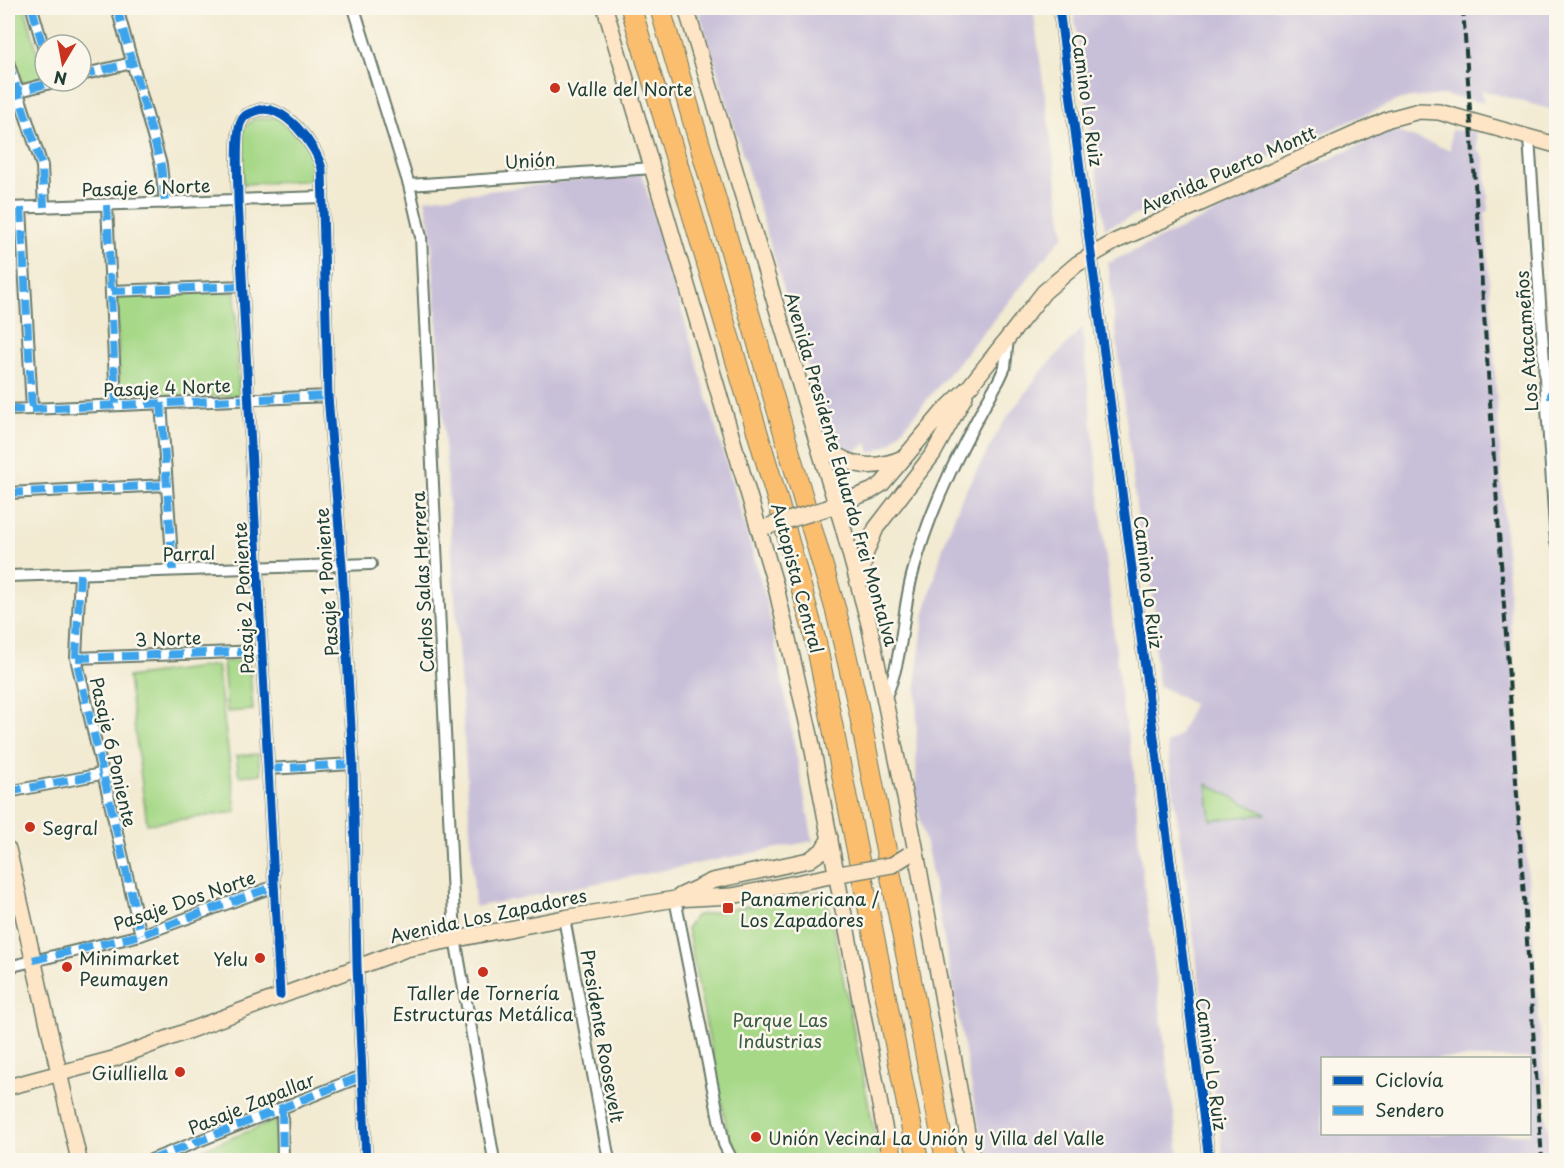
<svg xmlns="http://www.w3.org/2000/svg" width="1564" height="1168" viewBox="0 0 1564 1168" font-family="'Playpen Sans',sans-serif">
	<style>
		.industrial { fill: #c8bfd8; fill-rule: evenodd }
		.green { fill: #a6d887; stroke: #628a5e; stroke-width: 1.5 }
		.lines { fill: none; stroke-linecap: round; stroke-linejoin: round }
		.street-casing { stroke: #697a6b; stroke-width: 14 }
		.secondary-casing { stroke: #697a6b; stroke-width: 18 }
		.highway-casing { stroke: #697a6b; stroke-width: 22 }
		.street { stroke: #fff; stroke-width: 10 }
		.secondary { stroke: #fde5c5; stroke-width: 15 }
		.highway { stroke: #fbbe6e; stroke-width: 20 }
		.rail { stroke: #1f3d34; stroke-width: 4; stroke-dasharray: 9 4.5; stroke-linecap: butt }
		.secondary-bridge-casing { stroke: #697a6b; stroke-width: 18; stroke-linecap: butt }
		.secondary-bridge { stroke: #fde5c5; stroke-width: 15 }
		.quiet { stroke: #3da4eb; stroke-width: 8; stroke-dasharray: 15 8; stroke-linecap: butt }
		.cycleway-casing { stroke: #fbf7ec; stroke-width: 13 }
		.cycleway { stroke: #0057b8; stroke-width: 9 }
		.poi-dot { fill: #c8321e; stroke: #fbf7ec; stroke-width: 2 }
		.labels { text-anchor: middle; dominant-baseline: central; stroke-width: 5; stroke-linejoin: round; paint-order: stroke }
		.poi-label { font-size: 18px; fill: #1f3d34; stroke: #fbf7ec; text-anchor: start }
		.street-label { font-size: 18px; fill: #1f3d34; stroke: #fbf7ec }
		.park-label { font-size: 18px; fill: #3a5c45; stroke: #fbf7ec }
	</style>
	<rect width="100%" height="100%" fill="#fbf7ec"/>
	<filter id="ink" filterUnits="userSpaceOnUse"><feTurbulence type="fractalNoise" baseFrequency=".0167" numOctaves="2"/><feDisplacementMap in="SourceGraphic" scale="12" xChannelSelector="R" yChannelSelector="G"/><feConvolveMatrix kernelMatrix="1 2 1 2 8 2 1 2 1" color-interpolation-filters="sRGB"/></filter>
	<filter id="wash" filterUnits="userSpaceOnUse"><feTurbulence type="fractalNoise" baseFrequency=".008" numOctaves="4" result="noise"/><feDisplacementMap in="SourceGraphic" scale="24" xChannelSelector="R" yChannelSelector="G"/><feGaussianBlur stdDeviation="1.35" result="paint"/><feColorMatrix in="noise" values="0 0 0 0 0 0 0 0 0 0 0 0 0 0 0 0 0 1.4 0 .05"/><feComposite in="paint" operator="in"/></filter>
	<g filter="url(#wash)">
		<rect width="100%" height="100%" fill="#f2ead1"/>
		<path class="industrial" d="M698,8h335l31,227 -173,208 -14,8 -7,2 -3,-10 -13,9 -7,-3 -13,-9 -8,-13z
			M1073,8h483v103l-74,-21 1,13 -40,-8 -42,4 -296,129z
			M1392,130l58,20 1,-20 25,2 1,17 7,9 5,53 -4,1 35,562 30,386h-326l-57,-416 13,-10 13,-30 -35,-19 -6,-65 3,-5 -5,-33 -6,-6 -36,-313zM1322,1058h208v76h-208z
			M641,172l126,430 46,239 -338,66 -44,-677 -6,-31z
			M1082,328l39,372 13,67 5,81 41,312h-195l-57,-307 -12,-51 1,-130 7,-55 20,-74 19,-48 40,-72 37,-50z"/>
		<path class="green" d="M8,8h17l19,68 -22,8 -14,-48z
			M277,117c26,16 39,32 40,63l-74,4v-56l11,-9z
			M235,292l4,103 -119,5 -4,-104z
			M249,660l4,50 -26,2 -4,-50z
			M217,665l19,147 -89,12 -19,-147z
			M258,754l3,20 -22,2 -3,-20z
			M1207,784l59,30 -55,6z
			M820,892l8,11 52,257h-139l-13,-26 -41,-206 8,-12z
			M276,1120l2,40h-80l-2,-8z"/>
	</g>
	<g filter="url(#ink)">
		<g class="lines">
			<defs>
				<path id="street" d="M32,8l13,45
					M117,8l44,157 4,38
					M354,8l55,177 12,52 34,701 39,222
					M1059,8l150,1152
					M8,62l34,104 2,41
					M81,75l51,-12
					M8,94l50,-13
					M1529,138l27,404
					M409,185l244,-17
					M107,205l9,200
					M8,208l314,-11
					M21,208l11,201
					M111,291l132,-5
					M161,403l12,167
					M8,410l320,-14
					M8,493l159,-8
					M80,574l-4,84 65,277
					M8,576l363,-12
					M76,658l186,-7
					M885,698c19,-40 16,-84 28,-126 18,-68 51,-131 86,-192l6,-13 3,-29
					M268,769l85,-5
					M8,792l93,-18
					M675,899l49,245 8,16
					M564,918l45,242
					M8,967l133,-32 134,-49
					M280,995l-42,-795c0,-15 -3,-68 3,-78 3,-7 8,-9 15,-11 26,-11 61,35 66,58l6,227 14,169 11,199 4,202 9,194
					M282,1108l1,52
					M151,1160l211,-84"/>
				<path id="secondary" d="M605,8l171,579 34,148 80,423
					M686,8l157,519 26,97 45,217 58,319
					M817,439c26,27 53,34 88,18
					M827,508l44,-17 11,-7 60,-71 28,-27 74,-94 33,-28 39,-23 273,-122 30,-8 20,1 117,33
					M860,581l6,-29 10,-24 57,-74 32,-58
					M8,849l71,311
					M680,896l32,-15 97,-21 13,-9 8,-13
					M8,1087l105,-28 293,-110 158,-31 111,-19 57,-3 113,-23"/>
				<path id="highway" d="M631,8l148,497 37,137 102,518
					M660,8l176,603 22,95 88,454
					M890,1148l3,12"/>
			</defs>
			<use href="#street" class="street-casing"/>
			<use href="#secondary" class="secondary-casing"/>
			<use href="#highway" class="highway-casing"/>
			<use href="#street" class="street"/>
			<use href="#secondary" class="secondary"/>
			<use href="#highway" class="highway"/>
			<path class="rail" d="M1463,8l79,1152"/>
			<defs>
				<path id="secondary-bridge" d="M769,526l55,-17
					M845,873l47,-8 16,-10"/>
			</defs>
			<use href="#secondary-bridge" class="secondary-bridge-casing"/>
			<use href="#secondary-bridge" class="secondary-bridge"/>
			<path class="quiet" d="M32,8l13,45
				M117,8l44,157 4,38
				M8,62l34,104 2,41
				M81,75l51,-12
				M8,94l50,-13
				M107,205l9,200
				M21,208l11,201
				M111,291l132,-5
				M1547,395h9
				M161,403l12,167
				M8,410l320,-14
				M1553,487h3
				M8,493l159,-8
				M80,574l-4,84 65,277
				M76,658l186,-7
				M268,769l85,-5
				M8,792l93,-18
				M33,960l108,-25 134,-49
				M282,1108l1,52
				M151,1160l211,-84"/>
			<defs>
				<path id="cycleway" d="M1059,8l150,1152
					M280,995l-42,-795c0,-15 -3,-68 3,-78 3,-7 8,-9 15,-11 26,-11 61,35 66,58l6,227 14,169 11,199 4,202 9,194"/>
			</defs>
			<use href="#cycleway" class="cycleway-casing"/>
			<use href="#cycleway" class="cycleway"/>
		</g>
	</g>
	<g class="poi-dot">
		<circle cx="555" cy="88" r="6"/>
		<circle cx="30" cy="827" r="6"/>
		<rect x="722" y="902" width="12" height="12" rx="3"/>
		<circle cx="260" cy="958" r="6"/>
		<circle cx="67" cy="967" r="6"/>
		<circle cx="483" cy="972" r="6"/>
		<circle cx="180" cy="1072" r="6"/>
		<circle cx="756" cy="1137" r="6"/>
	</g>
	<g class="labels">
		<g class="poi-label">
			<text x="567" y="88">Valle del Norte</text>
			<text x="42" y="827">Segral</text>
			<text x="740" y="898">Panamericana /<tspan x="740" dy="21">Los Zapadores</tspan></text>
			<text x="79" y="957">Minimarket<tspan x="79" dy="21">Peumayen</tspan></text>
			<text x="248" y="958" text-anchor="end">Yelu</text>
			<text x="483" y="992" text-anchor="middle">Taller de Tornería<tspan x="483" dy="21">Estructuras Metálica</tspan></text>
			<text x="168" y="1072" text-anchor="end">Giulliella</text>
			<text x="768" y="1137">Unión Vecinal La Unión y Villa del Valle</text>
		</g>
		<g class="street-label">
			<text transform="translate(1088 100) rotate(82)">Camino Lo Ruiz</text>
			<text transform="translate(530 160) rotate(-4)">Unión</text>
			<text transform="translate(1228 169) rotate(-24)">Avenida Puerto Montt</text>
			<text transform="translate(146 187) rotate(-2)">Pasaje 6 Norte</text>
			<text transform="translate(1526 341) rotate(-94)">Los Atacameños</text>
			<text transform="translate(167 387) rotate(-2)">Pasaje 4 Norte</text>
			<text transform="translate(842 469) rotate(74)">Avenida Presidente Eduardo Frei Montalva</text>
			<text transform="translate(189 553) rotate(-2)">Parral</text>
			<text transform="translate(798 578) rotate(75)">Autopista Central</text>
			<text transform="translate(326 582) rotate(-94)">Pasaje 1 Poniente</text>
			<text transform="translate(422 582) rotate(-93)">Carlos Salas Herrera</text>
			<text transform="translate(1149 582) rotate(83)">Camino Lo Ruiz</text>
			<text transform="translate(243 598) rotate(-93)">Pasaje 2 Poniente</text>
			<text transform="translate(168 638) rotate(-2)">3 Norte</text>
			<text transform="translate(114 752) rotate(77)">Pasaje 6 Poniente</text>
			<text transform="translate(184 900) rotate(-19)">Pasaje Dos Norte</text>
			<text transform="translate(488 915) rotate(-12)">Avenida Los Zapadores</text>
			<text transform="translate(603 1036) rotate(80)">Presidente Roosevelt</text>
			<text transform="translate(1212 1064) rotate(82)">Camino Lo Ruiz</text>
			<text transform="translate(251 1103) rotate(-22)">Pasaje Zapallar</text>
		</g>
		<g class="park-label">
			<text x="780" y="1019">Parque Las<tspan x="780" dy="21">Industrias</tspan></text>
		</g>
	</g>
	<rect width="1564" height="1168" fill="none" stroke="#fbf7ec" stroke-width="30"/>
	<rect x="1321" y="1057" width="210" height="78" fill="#fbf7ec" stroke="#a3ada2" stroke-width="1.5"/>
	<rect x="1333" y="1076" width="30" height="9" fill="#0057b8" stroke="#a3ada2" stroke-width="1.5"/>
	<text x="1375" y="1087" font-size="18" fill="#1f3d34">Ciclovía</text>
	<rect x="1333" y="1106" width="30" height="9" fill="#3da4eb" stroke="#a3ada2" stroke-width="1.5"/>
	<text x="1375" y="1117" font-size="18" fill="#1f3d34">Sendero</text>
	<g transform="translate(63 63) rotate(190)"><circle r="28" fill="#fbf7ec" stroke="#a3ada2" stroke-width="1.5"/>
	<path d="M0-4.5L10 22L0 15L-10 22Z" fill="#c8321e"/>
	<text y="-9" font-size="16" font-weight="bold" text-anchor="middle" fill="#1f3d34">N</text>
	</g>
</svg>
